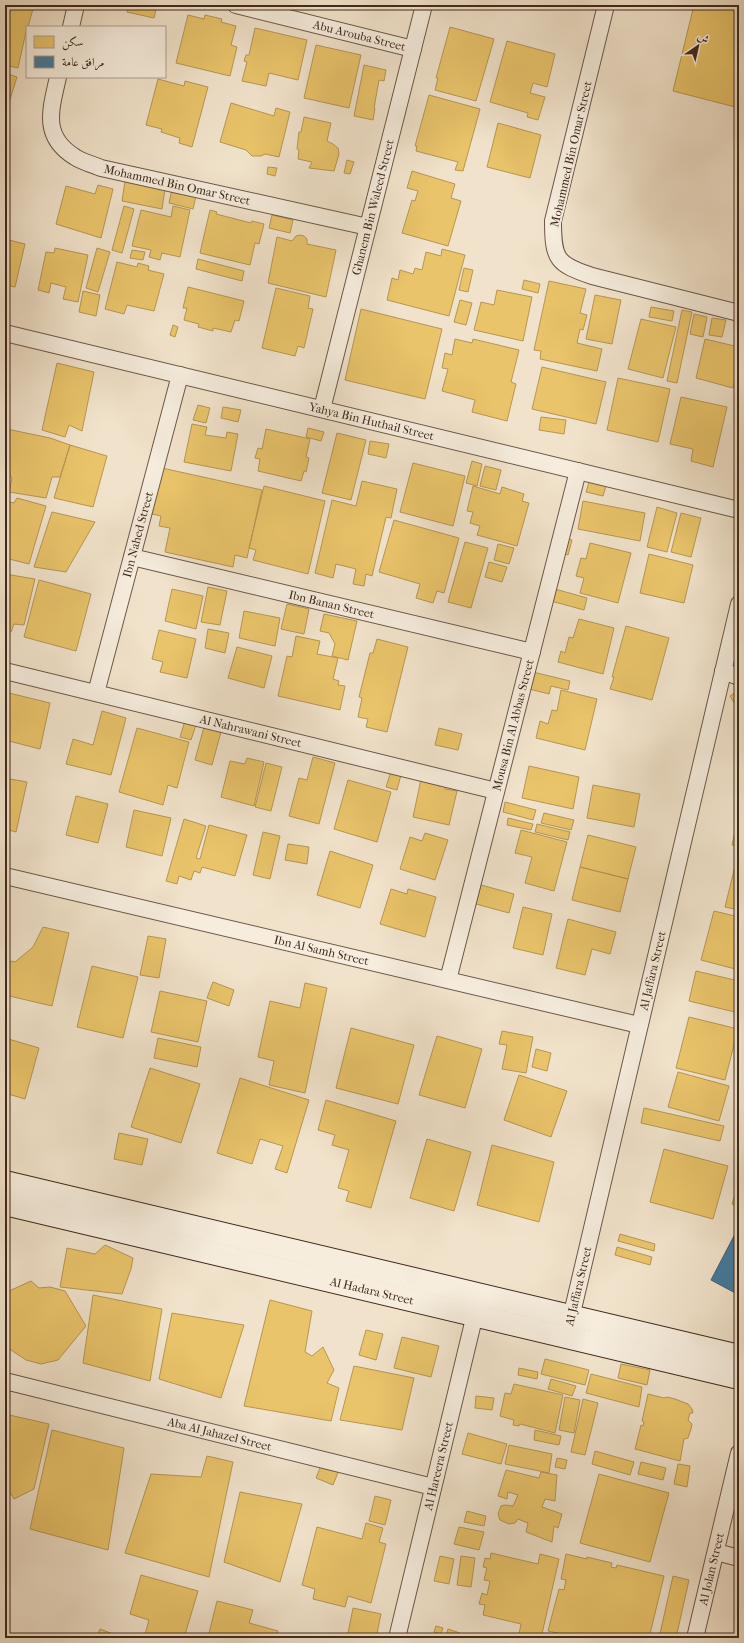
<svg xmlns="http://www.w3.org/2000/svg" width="744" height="1643" viewBox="0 0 744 1643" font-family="'IM FELL French Canon',Amiri,serif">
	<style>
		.homes { fill: #e9c46a; stroke: #b69653 }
		.public { fill: #457b9d; stroke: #446276 }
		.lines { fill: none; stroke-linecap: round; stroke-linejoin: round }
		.street-casing { stroke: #6c5848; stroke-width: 18 }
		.secondary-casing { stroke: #40291c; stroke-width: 24 }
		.street { stroke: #f6eddd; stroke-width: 16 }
		.secondary { stroke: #f6eddd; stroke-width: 22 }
		.labels { text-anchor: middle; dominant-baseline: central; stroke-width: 4; stroke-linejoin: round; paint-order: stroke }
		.street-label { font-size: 12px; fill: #40291c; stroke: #f6eddd }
	</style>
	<rect width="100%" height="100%" fill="#f1e3cb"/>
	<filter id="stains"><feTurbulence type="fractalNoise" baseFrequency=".005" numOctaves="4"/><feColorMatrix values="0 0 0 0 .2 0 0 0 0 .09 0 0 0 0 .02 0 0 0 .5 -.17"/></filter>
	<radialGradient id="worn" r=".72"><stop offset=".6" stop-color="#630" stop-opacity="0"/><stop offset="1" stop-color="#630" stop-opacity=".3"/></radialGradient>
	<path class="homes" d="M5,5h29l-6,22h-1l-9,41 -13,-3z
		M129,5h28l-3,13 -27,-6z
		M694,5h45v103l-66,-17z
		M188,15l16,4 1,-4 17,4 -1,3 15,4 -5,19 6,2 -7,29 -54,-13z
		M450,27l44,12 -18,62 -41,-11 3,-12h-2z
		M255,28l52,12 -9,40 -29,-7 -3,13 -24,-5 5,-19 -3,-1 2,-6h3z
		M507,41l48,13 -8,33 -14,-4 -3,10 15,4 -7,23 -11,-3 1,-4 -38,-11z
		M316,45l45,10 -12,53 -45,-10z
		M364,65l22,5 -2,11 -5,-1 -5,28h1l-2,12 -19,-4z
		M5,73l12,4 -12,38z
		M158,79l26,7 1,-5 23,6 -16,60 -13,-4 1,-5 -19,-6 1,-3 -16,-4z
		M429,95l51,14 -17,62 -8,-1 3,-8 -42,-11 1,-5h-2z
		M231,103l43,13 2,-8 14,4 -11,45 -14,-3 -4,2h-9l-6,-6 -26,-8z
		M304,117l27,6 -4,18 6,3 5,4 1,6 -5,17 -25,-3 3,-6 -14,-3 1,-9 -2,-1 2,-17h2z
		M498,123l43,12 -11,43 -43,-11z
		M347,160l7,2 -4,12 -6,-1z
		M268,167l9,1 -2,8 -8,-2z
		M412,171l43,13 -4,14 10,3 -13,45 -46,-13 10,-33 3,1 3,-10 -11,-3z
		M125,181l40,8 -3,20 -40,-8z
		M98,185l15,4 -12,49 -45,-14 10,-38 29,8z
		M172,189l24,7 -3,13 -24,-6z
		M124,206l10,3 -12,44 -10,-3z
		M173,206l17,4 -10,47 -18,-4 -2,7 -11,-3 2,-7 -19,-4 9,-36 30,7z
		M210,210l7,2 -1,2 35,9 1,-2 12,3 -5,20 -4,-1 -5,22 -50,-12z
		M272,215l21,5 -3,13 -21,-5z
		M300,235l4,1 3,3v5l29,6 -10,47 -58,-14 9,-46 15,4 4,-5z
		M5,239l20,5 -10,43 -10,-2z
		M55,248l33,7 -10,47 -15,-3 3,-12 -15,-4 -2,10 -11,-3 8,-38 8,1z
		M97,248l13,4 -12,40 -12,-4z
		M442,249l23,6 -16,61 -62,-16 5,-22 6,2 2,-10 13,4 2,-6 7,2 4,-18 15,4z
		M132,250l13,2 -2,8 -13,-2z
		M198,259l46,12 -2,10 -46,-12z
		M117,262l20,5 1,-4 11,3 -1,4 16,4 -10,37 -27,-6 -3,9 -19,-5z
		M464,268l9,2 -5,22 -9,-2z
		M524,280l16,4 -2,9 -16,-4z
		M549,281l37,8 -6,24 7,2 -4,15 -3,-1 -3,14 25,6 -5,22 -57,-12 1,-8 -7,-1z
		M188,287l56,14 -5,20 -4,-1 -4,12 -18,-4v3l-15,-4 1,-3 -15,-4 3,-12h-4z
		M276,288l34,8 -2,12 5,1 -9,39 -6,-2 -3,10 -33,-8z
		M497,290l35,7 -9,44 -49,-11 7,-28 13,3z
		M83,291l17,4 -4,21 -17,-4z
		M595,295l26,5 -9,44 -26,-5z
		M460,300l12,3 -6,22 -12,-3z
		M651,307l23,4 -2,10 -23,-4z
		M361,309l81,20 -17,70 -80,-19z
		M682,310l10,2 -15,71 -10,-2z
		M694,314l13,3 -4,20 -13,-3z
		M712,318l14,2 -4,17 -13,-2z
		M641,319l35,8 -13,51 -35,-9z
		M173,325l5,2 -3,10 -5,-2z
		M455,339l17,4 1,-4 46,11 -8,32 5,2 -9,37 -35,-9 3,-12 -33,-9 6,-22 -6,-1 3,-15 7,2z
		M705,339l34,8v16l-6,25 -37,-10z
		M57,363l37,9 -12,59 -13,-6 -4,12 -23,-7z
		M542,367l64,15 -10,42 -64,-15z
		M618,378l52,11 -12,53 -51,-12z
		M681,397l46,10 -14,60 -22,-6 2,-12 -23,-5z
		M198,405l12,3 -4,15 -13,-3z
		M223,407l18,3 -3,12 -17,-4z
		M541,417l25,3 -2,14 -25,-4z
		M192,424l15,3 -2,8 21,3 1,-6 11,2 -7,37 -47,-9z
		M308,428l16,4 -3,9 -15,-4z
		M7,429l43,9 20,7 -10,32h-8l-6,21 -37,-6 3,-14 -7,-8v-36z
		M266,429l44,10 -4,18 3,1 -3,14 -2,-1 -3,10 -43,-10 2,-12 -5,-1 3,-10 4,1z
		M337,433l29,7 -15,60 -29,-7z
		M370,441l19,3 -3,14 -18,-4z
		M70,445l37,11 -14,51 -39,-9z
		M472,461l10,3 -5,22 -11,-3z
		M413,463l52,13 -12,50 -53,-14z
		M485,466l16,4 -5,20 -16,-4z
		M162,468l100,22 -15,68 -12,-3 -2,12 -68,-15 5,-24 -11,-2 2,-10 -9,-2z
		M362,481l35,8 -6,29 -5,-1 -14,59 -6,-2 -2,12 -11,-2 3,-15 -20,-5 -3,14 -18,-5 17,-73 24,6z
		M589,482l17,4 -3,10 -17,-4z
		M264,486l61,15 -17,73 -55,-14 3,-10 -7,-2z
		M473,486l27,8 2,-7 22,7 -2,7 7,2 -12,43 -40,-11 3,-9 -10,-3 3,-11 -6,-1z
		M17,498l29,8 -17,58 -24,-6v-57l9,2z
		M583,501l62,12 -5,28 -62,-12z
		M657,507l20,6 -10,39 -20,-5z
		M52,512l43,10 -29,50 -32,-5z
		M681,513l20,5 -10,39 -20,-5z
		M394,520l65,18 -15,55 -7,-2 -4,12 -17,-5 4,-14 -41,-12z
		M563,537l9,3 -4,15 -10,-3z
		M465,542l23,6 -17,60 -23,-6z
		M590,543l41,10 -13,50 -38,-10 4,-15 -8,-2 5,-18 5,1z
		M498,544l16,4 -5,16 -15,-4z
		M649,554l44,11 -9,38 -44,-10z
		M489,562l18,5 -5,15 -17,-5z
		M5,574l30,5 -11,46 -10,-1 -3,8 -6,-1z
		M39,580l52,14 -15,57 -52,-14z
		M208,587l19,4 -7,34 -19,-3z
		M172,589l31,7 -7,33 -31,-8z
		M555,589l32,9 -3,12 -33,-9z
		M287,604l22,5 -5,25 -23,-5z
		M244,611l36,7 -5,28 -36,-8z
		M324,614l33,7 -9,39 -16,-4 3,-12 -6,-11 -9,-2z
		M579,619l35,9 -11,46 -45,-12 3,-11 4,2 4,-16 4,1z
		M626,626l43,12 -17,62 -42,-11 4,-12h-2z
		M208,629l21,4 -4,20 -20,-5z
		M159,630l37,9 -9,39 -27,-6 3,-10 -11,-3z
		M296,636l24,5 -3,13 21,4 -5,21 6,2 -1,4 7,1 -5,24 -62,-14 9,-40 5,1z
		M377,639l31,8 -21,85 -21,-5 2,-8 -10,-2 4,-19 -3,-1 11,-44h3z
		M237,647l35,9 -8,32 -36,-10z
		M533,672l37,9 -2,9 -17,-4 -2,8 -20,-5z
		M561,690l36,9 -12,51 -49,-12 4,-17 8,3 4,-14 5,1z
		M739,690v14l-3,2 -6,-10z
		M5,692l45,11 -10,46 -35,-9z
		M102,711l24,7 -15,57 -45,-11 7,-25 20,6z
		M185,721l11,4 -5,15 -11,-3z
		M204,727l17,5 -9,33 -17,-5z
		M137,728l52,14 -12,46 -9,-3 -5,20 -44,-13z
		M439,728l23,6 -4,16 -23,-5z
		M313,757l22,6 -16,61 -30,-8 10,-38 8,2z
		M247,758l17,4 -10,44 -33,-9 9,-36 15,3z
		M266,763l16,4 -11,44 -16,-4z
		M529,766l50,11 -6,32 -51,-11z
		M392,768l10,3 -5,19 -11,-3z
		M5,778l22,4 -11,50 -11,-3z
		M421,779l25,6 -1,4 12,2 -8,34 -36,-8z
		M348,780l43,12 -14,50 -43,-13z
		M593,785l47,9 -6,33 -47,-9z
		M76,796l32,8 -10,39 -32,-8z
		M505,802l31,8 -3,10 -30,-8z
		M134,810l37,8 -9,38 -36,-9z
		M544,813l30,7 -3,10 -30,-7z
		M739,814v33l-7,-2z
		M508,818l25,6 -2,6 -24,-5z
		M184,819l22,7 -10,32 4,1 9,-34 38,10 -12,41 -33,-9 -2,6 -6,-2 -3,9 -12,-4 -2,8 -11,-3z
		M537,824l33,8 -2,8 -33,-8z
		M521,830l46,12 -13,49 -29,-8 7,-26 -17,-4z
		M263,832l17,4 -10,43 -17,-4z
		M425,833l23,7 -13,40 -35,-11 10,-32 12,4z
		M588,835l48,12 -8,32 -48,-12z
		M288,844l21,3 -2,17 -22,-4z
		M330,851l43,14 -13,43 -43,-13z
		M737,858h2v52l-14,-3z
		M580,867l48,12 -8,33 -48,-12z
		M481,885l33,9 -5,19 -33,-9z
		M391,889l16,5 1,-5 28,8 -11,40 -45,-13z
		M523,907l29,7 -9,41 -30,-7z
		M714,911l25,6v53l-38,-10z
		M568,919l48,13 -6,22 -18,-5 -7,26 -29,-7z
		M43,927l26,6 -17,73 -47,-11v-35l10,2 18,-15z
		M148,936l18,3 -7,39 -19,-3z
		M92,966l46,11 -15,61 -46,-11z
		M696,971l43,10v32l-50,-12z
		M213,982l21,8 -5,16 -22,-8z
		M305,983l22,5 -22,105 -36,-8 5,-24 -16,-4 12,-56 30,7z
		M160,991l47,10 -9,41 -47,-10z
		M689,1017l49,12 -13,51 -49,-12z
		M351,1028l63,17 -16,59 -62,-16z
		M502,1031l31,6 -7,36 -24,-4 5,-24 -8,-1z
		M437,1036l45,13 -17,59 -46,-13z
		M5,1038l34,10 -14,51 -20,-6z
		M158,1038l43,9 -4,20 -43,-9z
		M536,1049l15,4 -4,18 -15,-4z
		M150,1068l50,16 -19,59 -50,-16z
		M678,1072l51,14 -10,35 -51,-14z
		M519,1075l48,16 -16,46 -47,-17z
		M240,1078l69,22 -22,73 -12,-4 8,-23 -23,-7 -8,25 -35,-11z
		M326,1100l70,21 -25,87 -25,-7 3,-10 -11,-3 11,-38 -17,-5 3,-10 -17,-5z
		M644,1108l80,18 -4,15 -79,-18z
		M119,1133l29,6 -6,26 -28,-6z
		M427,1139l44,13 -17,59 -44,-13z
		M492,1145l62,17 -15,60 -62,-17z
		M664,1149l64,17 -15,53 -63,-17z
		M735,1194l4,1v11l-7,-2z
		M620,1234l35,10 -1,7 -36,-10z
		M105,1245l28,13 -2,11 -9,25 -62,-7 7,-39 28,6z
		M617,1247l35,10 -2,8 -35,-10z
		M31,1281l8,7 11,-1 15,4 21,35 -28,34 -17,4 -15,-4 -21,-14v-51l2,-3z
		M93,1295l69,14 -12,72 -67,-18z
		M270,1300l42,11 -7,41 7,4 11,-9 11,23 -7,13 12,5 -8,33 -87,-15z
		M172,1313l72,12 -23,73 -62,-19z
		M366,1330l17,4 -7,26 -17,-5z
		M402,1337l37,9 -8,31 -37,-9z
		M545,1359l44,11 -4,15 -44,-11z
		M621,1364l29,6 -3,15 -29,-7z
		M354,1366l60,12 -12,52 -62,-10z
		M519,1368l19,4 -1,7 -19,-4z
		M591,1374l51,13 -3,20 -53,-14z
		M551,1379l25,7 -4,10 -24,-7z
		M514,1384l49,11 -8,38 -35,-9 -1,2 -6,-1 1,-5 -14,-4 5,-23 6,1z
		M648,1394l16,4 3,-1 8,2 13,5 4,5 1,4h-3l-2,7 4,4 -1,5 -3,9 -4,1 -4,22 -45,-12 6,-24 2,1 1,-4 -2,-1z
		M476,1396l18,2 -2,12 -17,-2z
		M565,1397l15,3 -6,33 -15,-3z
		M583,1399l15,4 -13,52 -14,-3z
		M5,1414l44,10 -15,65 -20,10 -9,-15z
		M52,1430l72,18 -16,102 -78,-21z
		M535,1430l26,6 -2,9 -25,-5z
		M468,1433l39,11 -6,20 -39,-10z
		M509,1445l43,9 -3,19 -44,-9z
		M595,1451l39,11 -4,13 -38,-11z
		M207,1456l26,6 -24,115 -84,-24 26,-79 50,3z
		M557,1458l10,2 -2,9 -10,-2z
		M641,1462l25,6 -3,12 -25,-6z
		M322,1463l17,7 -6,15 -17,-7z
		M678,1464l12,2 -3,21 -13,-3z
		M506,1470l33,8 2,-6 16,3 -2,26 -10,-2 -3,8 20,7 -4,14 -4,-2 -2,16 -26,-10 2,-9 -10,-4 -3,4 -6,1 -9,-4 -2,-6 3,-8 4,-1 8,1 5,-11 -10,-3 -1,7 -9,-3z
		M599,1474l70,19 -19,69 -70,-19z
		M240,1492l62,12 -22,78 -56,-20z
		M375,1496l16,4 -6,25 -16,-4z
		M467,1511l19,5 -2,10 -20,-4z
		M366,1523l17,5 -4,14 7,2 -15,59 -23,-7 -3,11 -32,-8 2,-10 -13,-4 15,-58 45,12z
		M459,1527l25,5 -5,18 -25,-6z
		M491,1553l47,11 2,-10 19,5 -18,79 -22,-4 2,-10 -38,-9 2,-10 -6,-1 3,-11 5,2 3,-14 -6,-1 3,-12 -4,-1 2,-9 5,1z
		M566,1554l21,5v-2l25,6 -1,4 5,1 1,-3 47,11 -15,62h-69l-32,-7 11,-42 5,1 2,-10 -5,-1z
		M440,1556l14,3 -5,25 -15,-3z
		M461,1556l14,2 -4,29 -14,-2z
		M141,1575l57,16 -14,47h-40l5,-18 -19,-6z
		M673,1576l16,4 -13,58h-17z
		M217,1601l36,9 -4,13 29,8 -2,7h-59l1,-3 -9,-2z
		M353,1608l28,6 -5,24 -28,-5z
		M436,1626l7,2 -2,6 -7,-2z
		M100,1629l21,8 -1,1h-24z
		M448,1629l12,4 -1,5 -13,-3z"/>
	<path class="public" d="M735,1234l4,2v59l-28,-15z"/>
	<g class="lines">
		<defs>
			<g id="street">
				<path id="s1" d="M236,5l177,44"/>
				<path d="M606,5l-53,216c0,39 4,43 39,55l147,37"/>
				<path d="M71,27l5,-22"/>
				<path id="s2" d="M58,77c-7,32 -17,59 17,80 7,5 17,7 26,11l267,59"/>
				<path id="s3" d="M5,333l734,177"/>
				<path id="s4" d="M322,409l102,-404"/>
				<path id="s5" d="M132,557l400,95"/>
				<path id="s6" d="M5,671l491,120"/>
				<path d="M723,671l16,6"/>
				<path id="s7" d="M96,693l84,-318"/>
				<path id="s8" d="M5,876l634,149"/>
				<path id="s9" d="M448,980l130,-509"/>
				<path id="s10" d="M569,1326l170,-722"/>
				<path id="s11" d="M5,1381l428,106"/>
				<path d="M716,1552l23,6"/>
				<path id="s12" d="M397,1638l80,-332"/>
				<path id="s13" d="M695,1638l44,-185"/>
			</g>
			<g id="secondary">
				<path d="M5,1182l734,174"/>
				<path id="s14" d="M5,1204l734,174"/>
			</g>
		</defs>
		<use href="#street" class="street-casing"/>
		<use href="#secondary" class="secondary-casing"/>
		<use href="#street" class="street"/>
		<use href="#secondary" class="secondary"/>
	</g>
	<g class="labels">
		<g class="street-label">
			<text stroke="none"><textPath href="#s1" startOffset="127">Abu Arouba Street</textPath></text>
			<text transform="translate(571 154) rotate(-77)">Mohammed Bin Omar Street</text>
			<text stroke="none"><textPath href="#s2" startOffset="196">Mohammed Bin Omar Street</textPath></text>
			<text stroke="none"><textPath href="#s4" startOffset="208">Ghanem Bin Waleed Street</textPath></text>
			<text stroke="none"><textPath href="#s3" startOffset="377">Yahya Bin Huthail Street</textPath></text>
			<text stroke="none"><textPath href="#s7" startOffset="164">Ibn Nahed Street</textPath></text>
			<text stroke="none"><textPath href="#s5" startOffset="205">Ibn Banan Street</textPath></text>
			<text stroke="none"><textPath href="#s9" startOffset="263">Mousa Bin Al Abbas Street</textPath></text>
			<text stroke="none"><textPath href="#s6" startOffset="253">Al Nahrawani Street</textPath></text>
			<text stroke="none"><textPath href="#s8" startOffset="325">Ibn Al Samh Street</textPath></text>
			<text stroke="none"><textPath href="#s10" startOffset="365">Al Jaffara Street</textPath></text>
			<text stroke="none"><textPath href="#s10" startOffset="41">Al Jaffara Street</textPath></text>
			<text stroke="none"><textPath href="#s14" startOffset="377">Al Hadara Street</textPath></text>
			<text stroke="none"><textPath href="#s11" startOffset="221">Aba Al Jahazel Street</textPath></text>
			<text stroke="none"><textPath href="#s12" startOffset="177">Al Hareera Street</textPath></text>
			<text stroke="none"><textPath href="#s13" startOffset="71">Al Jolan Street</textPath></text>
		</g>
	</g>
	<rect width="744" height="1643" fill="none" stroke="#f1e3cb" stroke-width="20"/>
	<rect x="6" y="6" width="732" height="1631" fill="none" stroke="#40291c" stroke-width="2"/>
	<rect x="10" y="10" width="724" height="1623" fill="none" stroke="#40291c"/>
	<rect x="26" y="26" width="140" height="52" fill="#f6eddd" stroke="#ad9f90"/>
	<rect x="34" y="36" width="20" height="12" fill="#e9c46a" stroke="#ad9f90"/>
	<text x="62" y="46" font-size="12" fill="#40291c">سكن</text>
	<rect x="34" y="56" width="20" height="12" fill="#457b9d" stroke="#ad9f90"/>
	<text x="62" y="66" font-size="12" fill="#40291c">مرافق عامة</text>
	<g transform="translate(698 46) rotate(34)" stroke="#f6eddd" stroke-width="3" paint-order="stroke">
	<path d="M0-3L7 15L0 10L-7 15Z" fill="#40291c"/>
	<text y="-6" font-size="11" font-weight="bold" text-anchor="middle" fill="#40291c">ش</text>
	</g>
	<rect width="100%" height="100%" filter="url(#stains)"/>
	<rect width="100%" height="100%" fill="url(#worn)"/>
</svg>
